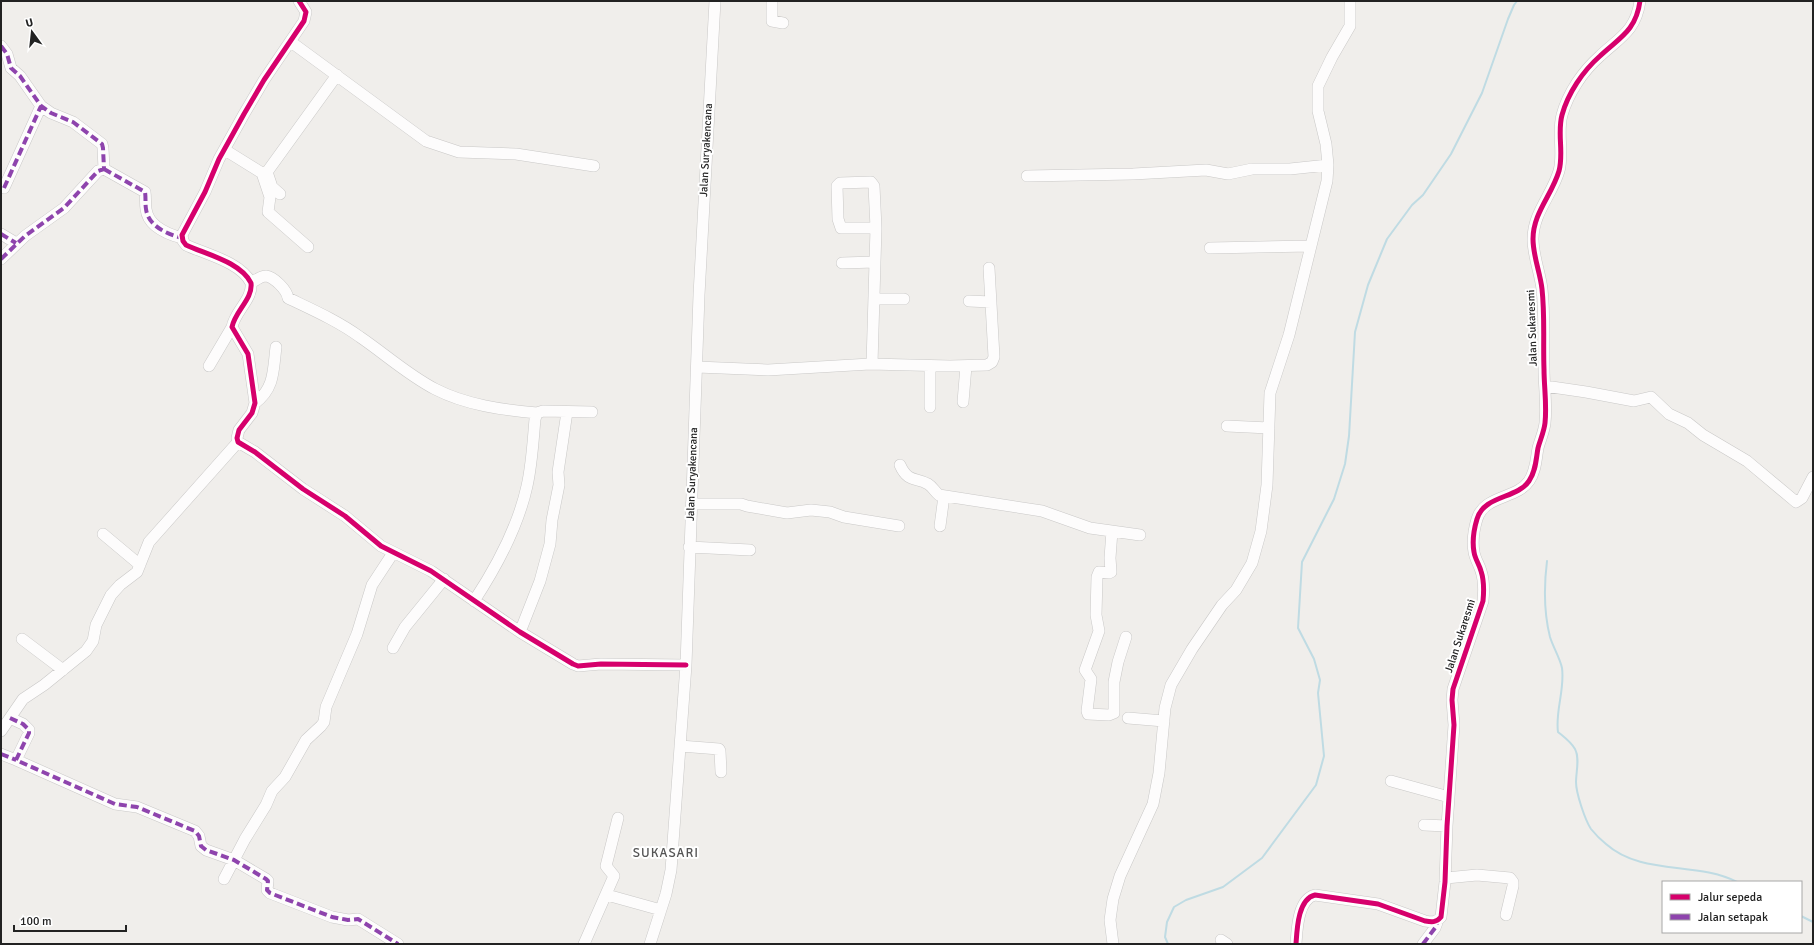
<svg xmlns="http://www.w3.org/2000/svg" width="1814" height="945" viewBox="0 0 1814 945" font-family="Signika,sans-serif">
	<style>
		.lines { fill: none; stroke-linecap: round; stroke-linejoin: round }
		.stream { stroke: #bfdbe3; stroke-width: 2 }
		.minor-casing { stroke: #c9c8c7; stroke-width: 12 }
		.minor { stroke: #fdfcfc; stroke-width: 11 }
		.quiet { stroke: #8e44ad; stroke-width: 4; stroke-dasharray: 8 4; stroke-linecap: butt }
		.cycleway-casing { stroke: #fff; stroke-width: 8 }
		.cycleway { stroke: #d6006c; stroke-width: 5 }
		.labels { text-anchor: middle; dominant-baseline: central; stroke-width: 4; stroke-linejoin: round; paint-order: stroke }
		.street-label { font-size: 11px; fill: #222; stroke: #fff }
		.quarter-label { font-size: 13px; letter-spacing: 1px; fill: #555; stroke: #fff }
	</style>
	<rect width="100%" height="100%" fill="#f0eeeb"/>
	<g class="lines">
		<path class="stream" d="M1547,561c-3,24 -3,52 3,76 3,10 10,21 12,31 3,22 -7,43 -4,64 6,5 13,10 17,17 5,9 1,23 1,33 0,11 9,38 15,47 4,5 10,11 15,15 36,32 90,17 131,38
			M1801,916l12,6
			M1168,944l-3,-7 2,-15 7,-15 12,-7 37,-13 39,-29 54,-73 8,-29 -6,-63 2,-13 -6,-21 -16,-31 4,-66 32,-63 11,-35 4,-28 6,-104 13,-47 19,-46 25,-34 11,-10 28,-41 31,-61 26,-74 6,-14 3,-4"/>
		<defs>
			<path id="minor" d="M299,1l7,11 -2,9 -40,59 -20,34 -25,45 -14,33 -23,43 1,6 3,4c19,9 55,17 65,38 2,16 -16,28 -19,44l16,27 7,49 -3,10 -13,17 -2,8 1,4 17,10 48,37 42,27 36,30 50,25 89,61 53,32 5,2 23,-2 85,1
				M772,1v20l11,2
				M291,42l135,99 33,11 57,2 78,12
				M1,46l6,8 4,14 9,8 21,30 10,7 22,9 29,22 1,4 1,21
				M225,150l37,23 8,24 -2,15 40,35
				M104,169l41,23c1,6 0,11 1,17 2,17 21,25 36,29
				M1027,176l106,-2 73,-4 22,4 24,-5h38l38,-4
				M4,188l37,-82
				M280,194l-8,-7 -5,-15 70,-97
				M1,234l15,9
				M1210,248l101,-2
				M1,259l24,-23 39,-28 34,-37 6,-2
				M842,263l33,-1
				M251,283c5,-3 10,-7 15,-7 8,1 21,14 22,22 25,12 50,23 72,39 25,17 48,38 75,52 31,16 68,21 102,24
				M874,299h30
				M969,301l22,1
				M872,364l4,-136 -2,-42 -3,-4 -31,1 -3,3 1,33 3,9h35
				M209,366l23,-39
				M930,366v41
				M697,367l71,3 102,-6 80,2 37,-1 5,-3 2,-5 -5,-89
				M1545,386l41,6 48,9 17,-4 18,17 19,9 15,12 44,26 49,41 6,-4 11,-21
				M963,402l3,-36
				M255,403c20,-15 18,-33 21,-56
				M1227,426l42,2
				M900,465c8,18 16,12 28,19 5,3 7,8 11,11l103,16 48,17 50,7
				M691,504h50l6,2 40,7 24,-3 19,2 14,5 55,9
				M940,526l4,-30
				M1112,531l-2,27 1,14 -2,1 -10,-1 -2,5 -1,38 3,16 -14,39 6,9 -4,32 1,3 21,1 5,-2v-31l4,-20 8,-25
				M103,534l37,31
				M689,547l61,3
				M474,601c23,-35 44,-74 53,-115 5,-22 6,-45 8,-67l2,-6 6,-2 49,1
				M520,632l20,-51 10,-37 2,-24 7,-35 -1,-13 9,-60
				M22,639l41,31
				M393,648l12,-21 39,-48
				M10,718l13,6 6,6v3l-13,27 99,44 22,3 58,24 4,5 2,10 5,4 28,10 32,19 2,2 -1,9 3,3 62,24 16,3 10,-1 40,25
				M1128,718l36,3
				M1,731l22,-32 21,-14 42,-34 7,-10 3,-16 15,-30 9,-10 17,-13 12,-30 89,-100
				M680,746l39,3 1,2 1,21
				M1,754l15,6
				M1391,781l58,16
				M1424,825l23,1
				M1446,878l31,-3 33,3 3,4v4l-7,29
				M224,879l21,-40 21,-34 6,-14 13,-14 21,-37 15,-14 3,-4 2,-15 31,-73 15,-49 21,-32
				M607,895l54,15
				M1221,940l6,4
				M584,944l30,-68 -8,-10 12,-48
				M650,944l16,-50 5,-24 15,-205 13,-370 16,-294
				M1113,944l-3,-24 3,-21 7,-23 33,-72 6,-31 6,-65 6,-23 21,-36 30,-44 14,-15 16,-27 9,-32 6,-46 3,-92 19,-58 38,-154 1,-16 -2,-21 -8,-33v-25l14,-29 18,-31v-25
				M1296,944c1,-15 2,-45 19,-49l63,9 47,17c6,1 11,2 16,-4l4,-35 2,-56 7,-101 -2,-25 1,-11 30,-88c1,-10 1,-21 -2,-30 -2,-7 -6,-12 -7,-19 -2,-11 0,-23 3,-33 7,-24 40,-20 52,-38 7,-10 7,-22 9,-33 2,-8 6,-16 7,-25 2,-18 -1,-36 -1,-54 -1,-27 1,-53 -2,-80 -2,-17 -9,-33 -9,-50 0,-26 19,-44 26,-68 5,-18 -2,-38 3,-56 6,-22 21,-44 38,-59 19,-18 36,-25 40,-55
				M1423,944l12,-16 3,-8"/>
		</defs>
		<use href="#minor" class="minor-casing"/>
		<use href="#minor" class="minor"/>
		<path class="quiet" d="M1,46l6,8 4,14 9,8 21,30 10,7 22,9 29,22 1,4 1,21
			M104,169l41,23c1,6 0,11 1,17 2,17 21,25 36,29
			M4,188l37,-82
			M1,234l15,9
			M1,259l24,-23 39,-28 34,-37 6,-2
			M10,718l13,6 6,6v3l-13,27 99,44 22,3 58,24 4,5 2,10 5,4 28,10 32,19 2,2 -1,9 3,3 62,24 16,3 10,-1 40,25
			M1,754l15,6
			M1423,944l12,-16 3,-8"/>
		<defs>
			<path id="cycleway" d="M299,1l7,11 -2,9 -40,59 -20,34 -25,45 -14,33 -23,43 1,6 3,4c19,9 55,17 65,38 2,16 -16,28 -19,44l16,27 7,49 -3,10 -13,17 -2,8 1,4 17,10 48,37 42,27 36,30 50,25 89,61 53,32 5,2 23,-2 85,1
				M1296,944c1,-15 2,-45 19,-49l63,9 47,17c6,1 11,2 16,-4l4,-35 2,-56 7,-101 -2,-25 1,-11 30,-88c1,-10 1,-21 -2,-30 -2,-7 -6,-12 -7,-19 -2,-11 0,-23 3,-33 7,-24 40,-20 52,-38 7,-10 7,-22 9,-33 2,-8 6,-16 7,-25 2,-18 -1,-36 -1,-54 -1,-27 1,-53 -2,-80 -2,-17 -9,-33 -9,-50 0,-26 19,-44 26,-68 5,-18 -2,-38 3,-56 6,-22 21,-44 38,-59 19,-18 36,-25 40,-55"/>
		</defs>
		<use href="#cycleway" class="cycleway-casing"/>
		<use href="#cycleway" class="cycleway"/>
	</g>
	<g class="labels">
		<g class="street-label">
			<text transform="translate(706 150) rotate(-87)">Jalan Suryakencana</text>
			<text transform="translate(1532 328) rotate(-92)">Jalan Sukaresmi</text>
			<text transform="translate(692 474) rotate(-88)">Jalan Suryakencana</text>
			<text transform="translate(1460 636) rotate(-72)">Jalan Sukaresmi</text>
		</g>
		<g class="quarter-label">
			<text x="666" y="853">SUKASARI</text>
		</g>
	</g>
	<rect width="1814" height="945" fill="none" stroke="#222222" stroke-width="4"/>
	<rect x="1662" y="881" width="140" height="52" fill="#ffffff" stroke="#a7a7a7"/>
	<rect x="1670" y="894" width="20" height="6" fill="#d6006c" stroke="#a7a7a7"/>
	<text x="1698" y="901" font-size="12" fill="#222222">Jalur sepeda</text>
	<rect x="1670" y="914" width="20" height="6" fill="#8e44ad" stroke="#a7a7a7"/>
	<text x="1698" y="921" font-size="12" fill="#222222">Jalan setapak</text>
	<g transform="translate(32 32) rotate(345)" stroke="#ffffff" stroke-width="3" paint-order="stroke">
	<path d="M0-3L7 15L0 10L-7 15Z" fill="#222222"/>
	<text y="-6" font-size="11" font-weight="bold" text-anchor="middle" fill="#222222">U</text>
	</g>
	<path d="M14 925v6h112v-6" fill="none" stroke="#222222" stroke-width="2"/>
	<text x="20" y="925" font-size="12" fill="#222222" stroke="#ffffff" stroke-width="3" paint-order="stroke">100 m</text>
</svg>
